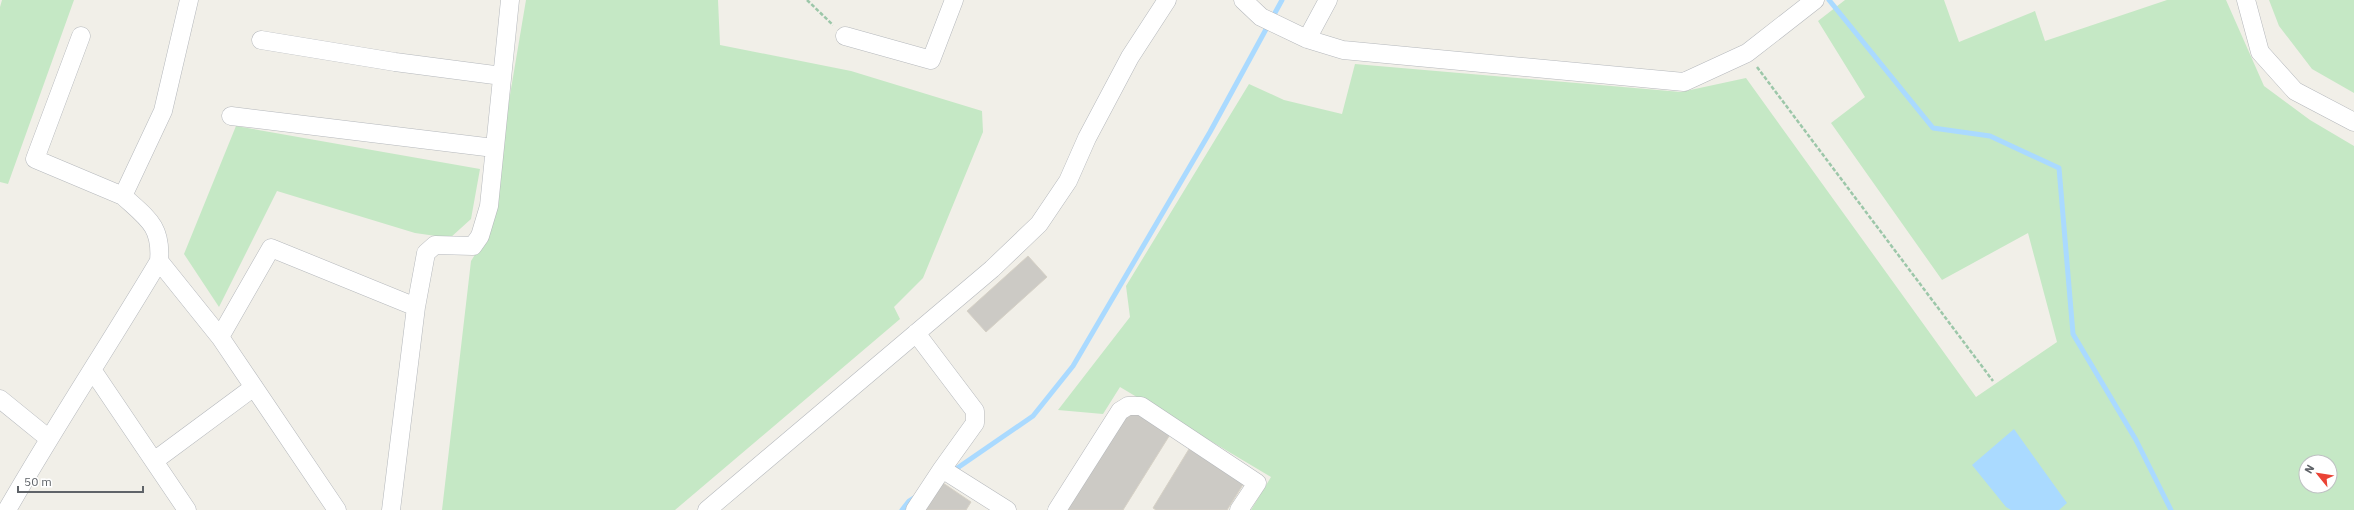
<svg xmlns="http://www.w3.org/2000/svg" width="2354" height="510" viewBox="0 0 2354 510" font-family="'IBM Plex Sans',sans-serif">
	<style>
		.green { fill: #c5e8c5; fill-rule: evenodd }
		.water { fill: #aadaff }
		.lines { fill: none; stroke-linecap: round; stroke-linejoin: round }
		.stream { stroke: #aadaff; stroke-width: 5 }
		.building { fill: #cccac5; stroke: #d6d1c6 }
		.minor-casing { stroke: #b5b8bc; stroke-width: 19 }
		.path { stroke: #9cc7a9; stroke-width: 2.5; stroke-dasharray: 4 2; stroke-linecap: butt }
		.minor { stroke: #fff; stroke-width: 18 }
	</style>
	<rect width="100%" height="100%" fill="#f1efe8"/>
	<path class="green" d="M2,0h72l-66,184 -8,-2v-175z
		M526,0h192l2,45 131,26 131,40 1,21 -60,146 -29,29 6,12 -225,191h-233l29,-249 15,-24z
		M1845,0h99l15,42 76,-31 10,30 122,-41h59l38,86 46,34 44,26v364h-1103l20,-33 -151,-90 -17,27 -45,-4 72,-93 -4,-31 123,-202 35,16 58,14 13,-50 326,28 65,-14 230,319 81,-55 -29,-109 -86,47 -111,-157 34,-26 -47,-76zM2306,462h24v24h-24z
		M2269,0h85v93l-42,-24 -33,-43z
		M236,126l244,43 -9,50 -21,19 -35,-5 -138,-42 -58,116 -35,-53z"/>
	<path class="water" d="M2014,429l53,74 -8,7h-48l-5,-3 -34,-42z"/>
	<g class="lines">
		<path class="stream" d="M1829,0l104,128 57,8 69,32 14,166 63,106 35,70
			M953,471l80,-55 40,-50 137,-234 72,-132
			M902,510l7,-9 8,-5"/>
	</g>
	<path class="building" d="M1028,256l19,21 -61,55 -19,-21z
		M1131,408l40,25 -48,77h-56z
		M1189,449l55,34 -17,27h-71l-3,-2z
		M943,483l28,19 -5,8h-40z"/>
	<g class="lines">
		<defs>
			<path id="minor" d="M1243,0l18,17 46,22 36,11 341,32 63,-29 68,-53
				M2246,0l14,52 35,39 59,31
				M81,36l-46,123 88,37
				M845,36l86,24 23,-60
				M1307,39l21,-39
				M261,40l134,22 107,14
				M231,116l263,32
				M159,261l61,76 117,173
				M916,333l59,78v12l-33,46 65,41
				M220,337l51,-89 145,59
				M93,371l94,139
				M0,399l48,39
				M154,461l100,-74
				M7,510c48,-84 102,-165 152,-249 3,-35 -12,-43 -36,-65l40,-85 26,-111
				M391,510l25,-203 10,-54 9,-8 38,1 7,-10 9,-30 21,-206
				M707,510l285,-241 47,-45 29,-43 19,-43 43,-81 37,-57
				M915,510l27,-41
				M1057,510l63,-99 8,-5h13l116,77 -18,27"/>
		</defs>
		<use href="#minor" class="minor-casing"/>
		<path class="path" d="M807,0l26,25
			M1757,67l236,314"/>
		<use href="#minor" class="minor"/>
	</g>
	<g transform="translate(2318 474) rotate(300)"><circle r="19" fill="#ffffff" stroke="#bfc1c3"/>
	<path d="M0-3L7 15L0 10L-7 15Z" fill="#ea4335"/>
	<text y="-6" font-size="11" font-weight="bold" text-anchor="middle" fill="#5f6368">N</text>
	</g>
	<path d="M18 486v6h125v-6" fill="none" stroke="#5f6368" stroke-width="2"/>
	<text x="24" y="486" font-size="12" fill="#5f6368" stroke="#ffffff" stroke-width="3" paint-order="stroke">50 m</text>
</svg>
